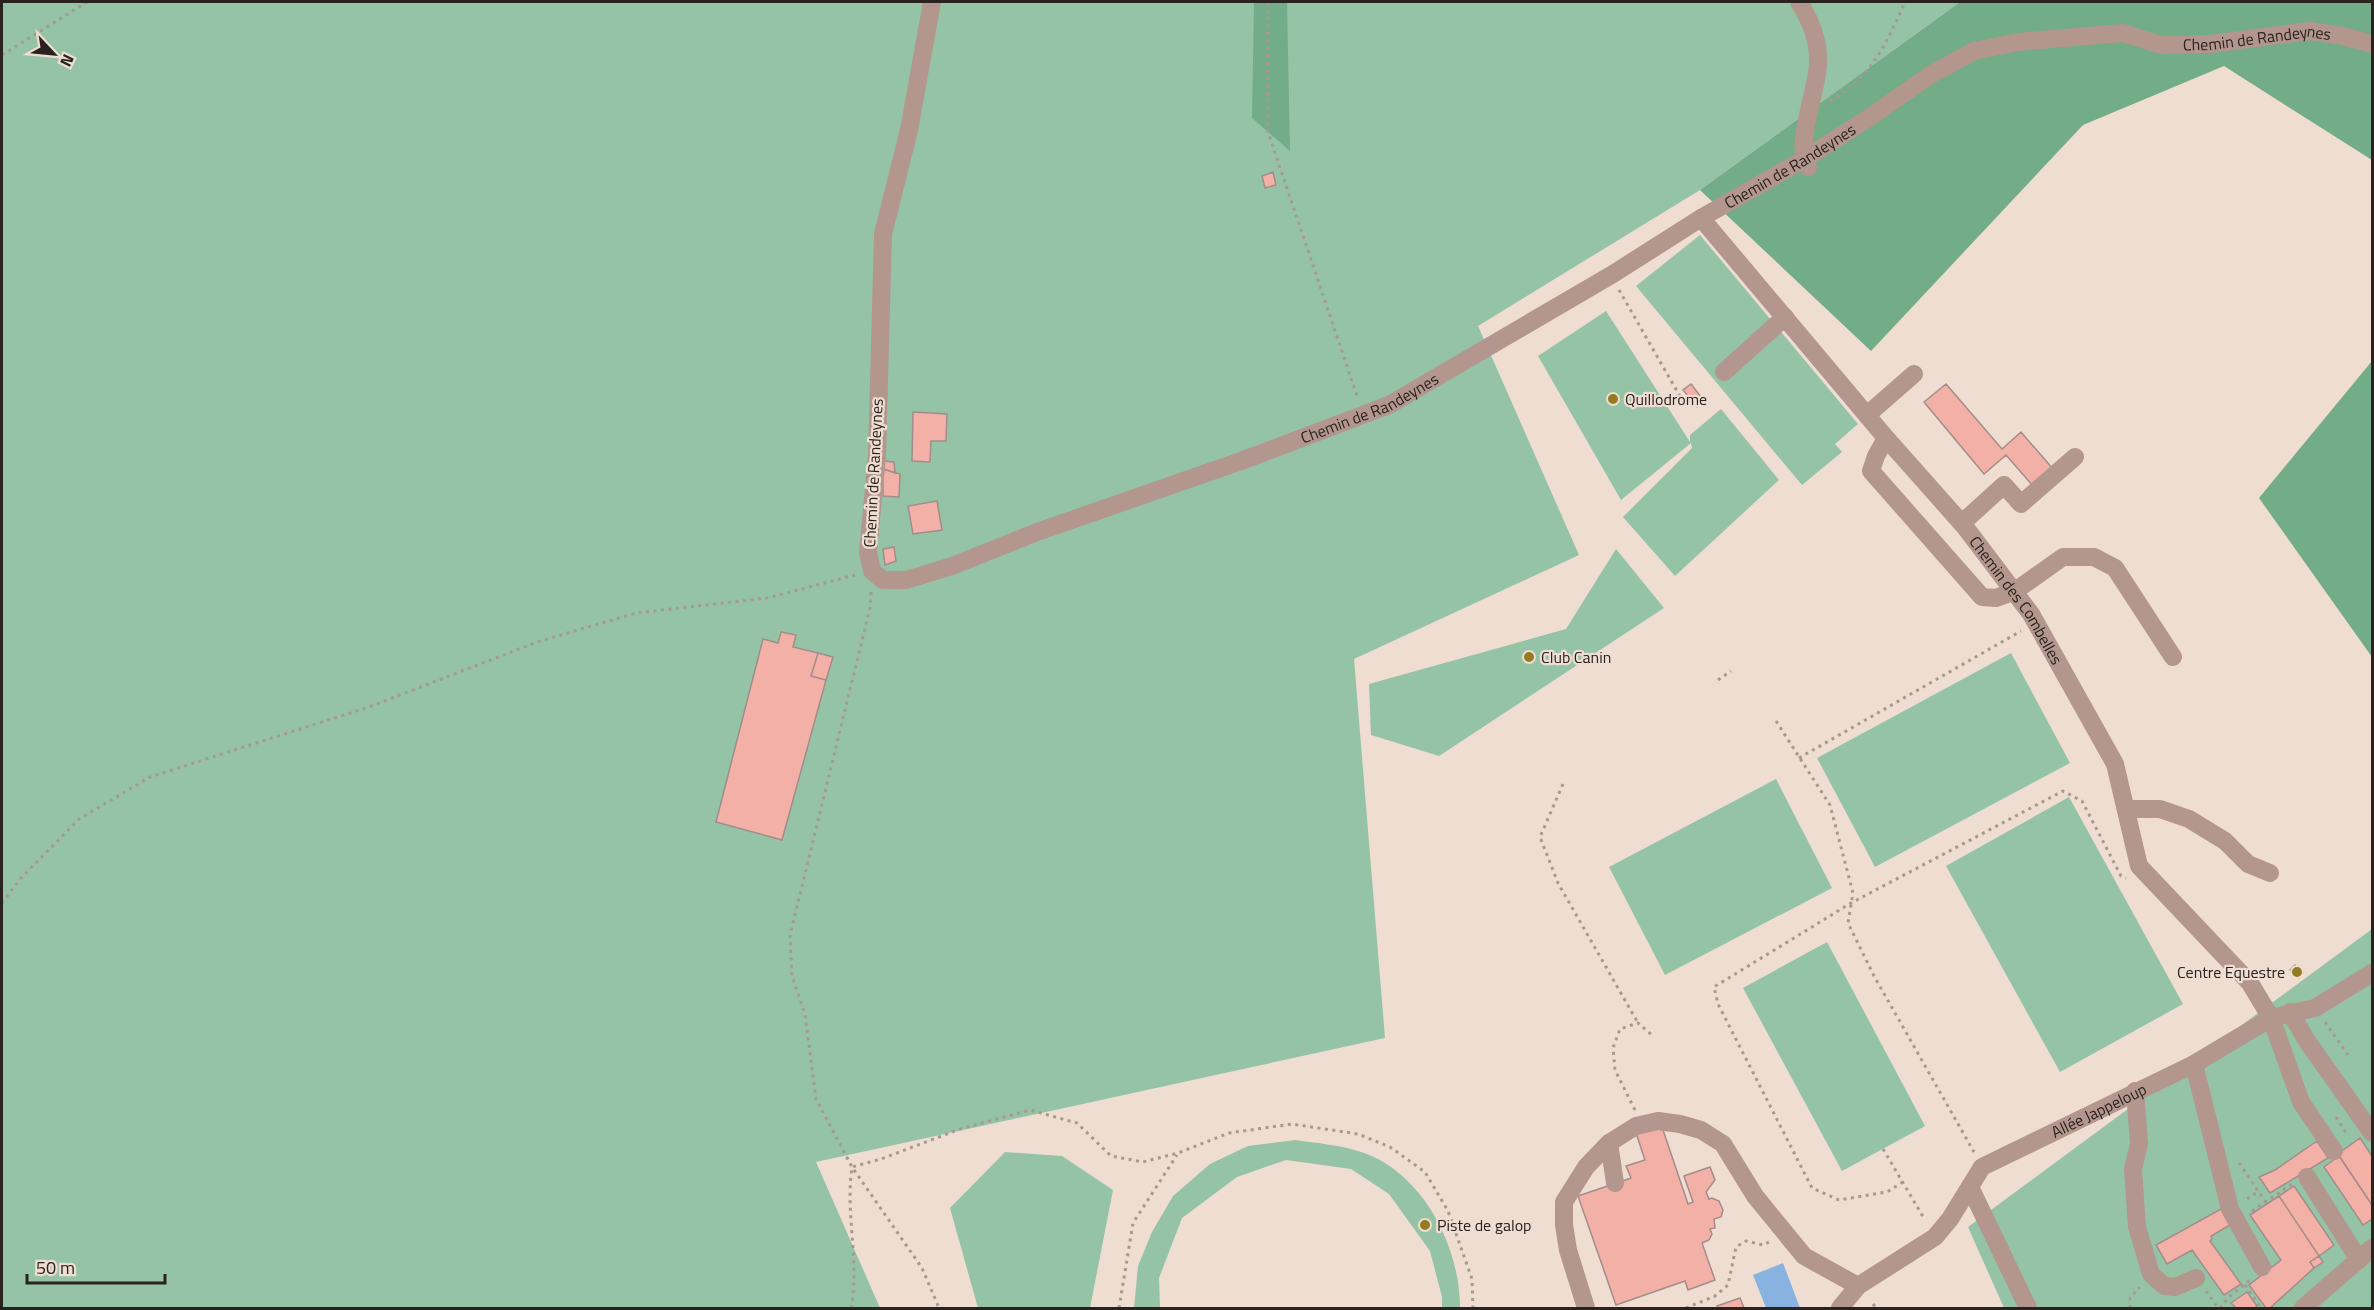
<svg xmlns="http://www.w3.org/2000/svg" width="2374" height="1310" viewBox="0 0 2374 1310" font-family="'Titillium Web',sans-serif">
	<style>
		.green { fill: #94c4a5 }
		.forest { fill: #72ac88 }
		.water { fill: #88b2e0 }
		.building { fill: #f3b0a7; stroke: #a28d8a; stroke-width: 1.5 }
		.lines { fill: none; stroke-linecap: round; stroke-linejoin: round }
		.path { stroke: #a79990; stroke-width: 3; stroke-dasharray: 3 4.5; stroke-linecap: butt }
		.minor { stroke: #b3968e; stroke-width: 18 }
		.poi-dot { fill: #937c23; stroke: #efddd1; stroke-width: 2 }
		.labels { text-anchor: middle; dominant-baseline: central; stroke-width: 4.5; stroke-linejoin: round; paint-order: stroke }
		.street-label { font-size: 16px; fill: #29221e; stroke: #efddd1 }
		.poi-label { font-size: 16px; fill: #29221e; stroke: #efddd1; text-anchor: start }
	</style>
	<rect width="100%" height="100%" fill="#efddd1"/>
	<path class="green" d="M2,2h1958l-260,188 -222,136 101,229 -225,104 31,379 -569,124 64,146h-878z
		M1700,235l158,189 -23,20 7,8 -40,33 -166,-199z
		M1606,311l84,131v-7l31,-26 58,71 -104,96 -52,-59 69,-69 -1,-5 -70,57 -83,-144z
		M1616,549l48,59 -225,148 -68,-21 -2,-51 197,-55z
		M2011,653l59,110 -195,104 -58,-109z
		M1776,779l56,109 -167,87 -56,-108z
		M2069,797l114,207 -123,68 -114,-206z
		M2372,929v379h-368l-36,-81z
		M1827,942l98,184 -83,45 -99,-183z
		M1295,1140c28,4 59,6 85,20 50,28 80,92 80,148h-18v-11l-12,-46 -41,-57 -38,-25 -65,-9 -49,17 -55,41 -23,60 1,30h-26l4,-42 14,-34 21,-36 37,-32 38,-18z
		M1005,1152l57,4 51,34 -23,118h-112l-28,-100z"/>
	<path class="forest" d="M1254,2h33l3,149 -38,-33z
		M1960,2h412v158l-148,-94 -141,59 -212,226 -171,-161z
		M2372,361v296l-113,-159z"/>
	<path class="water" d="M1783,1263l17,45h-34l-13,-33z"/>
	<path class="building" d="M1273,172l3,13 -11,3 -3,-12z
		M1691,384l13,17 -7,6 -14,-17z
		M1946,384l56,65 19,-17 32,37 -20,17 -27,-31 -22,19 -60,-72z
		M913,412l34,2 -1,27h-15l-1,21 -18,-1z
		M883,461l11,1 1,11 -12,-4z
		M883,469l17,5 -1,23 -16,-1z
		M937,501l5,29 -29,4 -5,-28z
		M894,547l2,14 -11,4 -2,-16z
		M781,632l15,3 -3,12 25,6 -7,23 15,4 -44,160 -66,-18 47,-183 15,4z
		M818,653l15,4 -7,23 -15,-4z
		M2295,965l8,8 -4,5 -9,-8z
		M1661,1124l27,80 5,-2 -9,-26 26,-9 5,13 -9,12 3,7 3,-1 7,3 4,9 -2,7 -7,2 1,9 -5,1 2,5 -3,6 -7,3 13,37 -27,10 -3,-9 -69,24 -38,-109 53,-18 -5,-12 19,-6 -9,-27z
		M2360,1138l12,18v49l-34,-51z
		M2317,1141l11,17 -58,35 -11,-16 16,-7z
		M2339,1156l33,49v14l-9,6 -39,-58z
		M2294,1186l40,59 -15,11 -40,-60z
		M2279,1196l40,60 -9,6 4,6 -44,40h-4l-17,-23 32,-25 -31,-45z
		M2221,1209l9,16 -19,11 1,3 -2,2 31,43 -17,11 -32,-45 -25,14 -11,-19z
		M2319,1256l4,6 -9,6 -4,-6z
		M2247,1292l10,14 -2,2h-19l-5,-5z
		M1740,1298l4,10h-26l-1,-2z"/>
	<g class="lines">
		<path class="path" d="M1268,2l-1,127 91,270
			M2,55l85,-53
			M1830,101c43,-26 55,-55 75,-99
			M1619,290l66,115
			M871,592l-1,16 -80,327 2,41 13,38 11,85 36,68 70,101 17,40
			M1718,680l13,-9
			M1776,721l54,84 23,88 -5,30 26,53 100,176
			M1799,758l222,-127
			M1563,784l-23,53 18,46 80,140
			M2,903l18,-24 59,-60 71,-42 219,-70 168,-65 99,-29 131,-15 88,-23
			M2325,1022l23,33
			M1635,1110l-20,-40 -2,-22 7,-19 18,-6 15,13
			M2336,1117l11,17
			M1883,1149l42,71
			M2239,1163l28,41
			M1903,1182l-16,10 -48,8 -27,-12 -94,-184 -4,-17 137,-84 212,-112 19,10 39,75 5,2
			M2247,1199l12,-8
			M2252,1211l40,-27
			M2245,1285l16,23
			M2206,1291l12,17
			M1873,1304l3,4
			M851,1308c9,-46 -6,-94 1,-141l29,-8 79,-30 70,-19 47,13 34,33 32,6 35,-9 51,-20 63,-9 66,10 32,13 35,25 23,39 24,68 1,29
			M1119,1308l14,-85 44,-68
			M1686,1308l29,-12 13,-11 8,-38 10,-6 17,4 8,-4
			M2130,1308v-10l10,-11
			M2220,1308l9,-11 22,-18"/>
		<g class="minor">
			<path id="s1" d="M932,2l-23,128 -26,104 -6,222 -9,96 4,19 11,9h23l46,-14 85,-34 204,-71 148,-56 224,-131 88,-56 102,-58 67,-43 60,-42 44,-24 44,-9 105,-9 38,12 49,-1 100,-13 33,5 29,8"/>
			<path d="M1799,2c10,16 19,37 19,56 2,27 -25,87 -10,109"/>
			<path id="s2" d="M1701,218l185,220 79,89 66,87 84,150 24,102 111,117 21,35 30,84 33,49"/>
			<path d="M1724,372l61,-55"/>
			<path d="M1867,415l47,-41"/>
			<path d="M1886,438l-10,18 -5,15 111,126 14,1 19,-7 48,-34h31l21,11 58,89"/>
			<path d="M1962,523l42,-38 17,19 54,-47"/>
			<path d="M2126,809h34l29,10 36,22 23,23 22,9"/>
			<path d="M2290,1012l17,29 65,92"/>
			<path d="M2194,1064l36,145 32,58"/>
			<path d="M2135,1091l4,53 -6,25 4,58 14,47 13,12 11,1 21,-9"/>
			<path d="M1609,1143l6,40"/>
			<path d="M2307,1177l52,83"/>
			<path d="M1970,1187l58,121"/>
			<path d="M1586,1308l-18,-58 -4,-25v-23l22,-35 23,-24 27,-17 22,-5 22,3 21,6 22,14 32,52 49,60 54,30"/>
			<path id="s3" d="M1840,1308l18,-22 77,-49 15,-18 32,-52 212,-103 77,-46 44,-10 57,-35"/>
			<path d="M2303,1308l69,-60"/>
		</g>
	</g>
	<g class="poi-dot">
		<circle cx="1613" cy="399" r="6"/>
		<circle cx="1529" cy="657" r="6"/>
		<circle cx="2297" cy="972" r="6"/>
		<circle cx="1425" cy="1225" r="6"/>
	</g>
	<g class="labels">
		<g class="street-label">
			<text stroke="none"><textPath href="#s1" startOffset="2097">Chemin de Randeynes</textPath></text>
			<text stroke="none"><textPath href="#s1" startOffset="1593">Chemin de Randeynes</textPath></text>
			<text stroke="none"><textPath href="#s1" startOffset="1107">Chemin de Randeynes</textPath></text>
			<text transform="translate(873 473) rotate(-87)">Chemin de Randeynes</text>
			<text stroke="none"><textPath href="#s2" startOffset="496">Chemin des Combelles</textPath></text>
			<text stroke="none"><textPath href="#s3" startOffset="334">Allée Jappeloup</textPath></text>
		</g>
		<g class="poi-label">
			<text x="1625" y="399">Quillodrome</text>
			<text x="1541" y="657">Club Canin</text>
			<text x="2285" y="972" text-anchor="end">Centre Equestre</text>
			<text x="1437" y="1225">Piste de galop</text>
		</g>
	</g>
	<rect width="2374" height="1310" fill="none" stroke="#29221e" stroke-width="6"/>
	<g transform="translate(54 54) rotate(116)" stroke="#efddd1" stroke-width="4.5" paint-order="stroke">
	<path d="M0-4.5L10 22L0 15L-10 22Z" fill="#29221e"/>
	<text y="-9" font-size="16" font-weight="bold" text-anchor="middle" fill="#29221e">N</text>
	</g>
	<path d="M27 1274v9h138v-9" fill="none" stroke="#29221e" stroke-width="3"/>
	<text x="36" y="1274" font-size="18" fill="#29221e" stroke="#efddd1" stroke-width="4.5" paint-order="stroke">50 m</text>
</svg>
